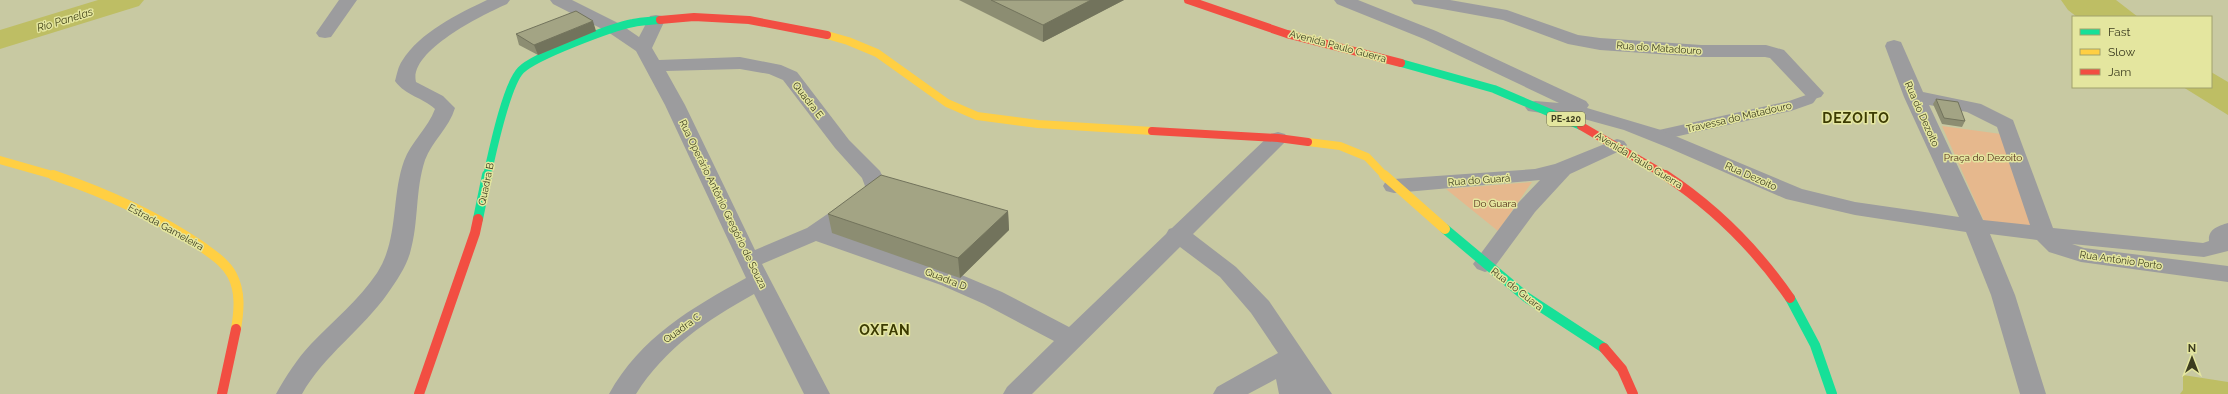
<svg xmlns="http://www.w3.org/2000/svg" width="2228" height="394" viewBox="0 0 2228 394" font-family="Raleway,sans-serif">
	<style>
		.green { fill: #e6b88d }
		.water { fill: #bebe64 }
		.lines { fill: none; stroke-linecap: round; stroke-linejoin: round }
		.river { fill: #bebe64; fill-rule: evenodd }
		.lane { stroke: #9c9c9e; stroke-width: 10 }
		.street { fill: #9c9c9e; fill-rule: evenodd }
		.fast-far1 { stroke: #16e098; stroke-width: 8 }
		.fast { stroke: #16e098; stroke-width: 10 }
		.slow-far1 { stroke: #ffcf43; stroke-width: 8 }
		.slow { stroke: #ffcf43; stroke-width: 10 }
		.jam-far1 { stroke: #f24e42; stroke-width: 8 }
		.jam { stroke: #f24e42; stroke-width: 10 }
		.wall { fill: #8c8d72 }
		.shaded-wall { fill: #72735c }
		.building { fill: #a3a484; stroke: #72735c }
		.labels { text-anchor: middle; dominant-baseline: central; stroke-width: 3; stroke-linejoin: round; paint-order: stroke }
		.shield { fill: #e4e69f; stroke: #6e6f45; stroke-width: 1 }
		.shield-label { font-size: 9px; font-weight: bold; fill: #3c3c1f }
		.street-label { font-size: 10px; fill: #3c3c1f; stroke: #e4e69f }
		.park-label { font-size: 10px; fill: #56301a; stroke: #e4e69f }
		.water-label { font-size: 11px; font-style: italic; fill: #454618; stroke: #e4e69f }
		.district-label { font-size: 14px; font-weight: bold; letter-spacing: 1px; fill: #3c3b02; stroke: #e4e69f }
	</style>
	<rect width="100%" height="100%" fill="#c8c9a2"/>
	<path class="green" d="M1942,126l59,8 35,95 -52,-8z
		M1532,182l-34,49 -52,-42z"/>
	<path class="water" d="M2061,0h55l22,17h-61l-9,-7z
		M2211,72l17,10v33l-45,-28h28z
		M2183,375l45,7v12h-48l3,-4z"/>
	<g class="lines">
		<path class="river" d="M98,0h46l-5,6 -139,43v-19z"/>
		<path class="lane" d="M1660,135l130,-29 20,-7 4,-6"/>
		<path class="street" d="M339,0h18l-26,37 -6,1 -6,-1 -3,-4z
			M487,0h23l-3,4c-23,10 -99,47 -91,78l27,14 12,12c-6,20 -23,33 -30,52 -10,30 -6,63 -15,93 -4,14 -13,27 -22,40 -25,36 -64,62 -86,101h-26c10,-18 21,-35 35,-50 22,-23 48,-44 66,-71 22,-34 14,-76 27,-112 7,-19 24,-33 31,-52 -13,-12 -29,-13 -40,-28 2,-7 3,-14 7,-20 18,-29 56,-47 85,-61z
			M550,0h22l48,24 19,13 11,-21 6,-1 6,1 3,4 -13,28 7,12 81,-3 41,8 16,7 52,68 31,31 7,15 -6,12 -48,33 124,42 45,19 67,35 97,-93 3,-5 3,-1 99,-94 7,-2 7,2 3,4 -3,4 -92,92 43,33 33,34 63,93h-53l-3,-15 -28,15h-35l4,-7 61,-34 -27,-40 -31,-36 -40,-30 -148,147h-29l4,-7 47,-46 -70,-37 -43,-19 -125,-44 -54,23 68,130h-26l-50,-100c-47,26 -89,54 -118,100h-27c31,-56 82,-86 137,-116l-81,-173 -29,-54 -28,-19 -55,-28zM740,69l29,5 14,6 52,68 27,30 3,8 -1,3 -57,39 -52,22 -70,-145 -19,-34z
			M1334,0h24l78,31 150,70 3,4 -2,3 74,22 141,59 53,13 104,15 -55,-120 -19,-51 2,-4 7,-2 7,2 22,50 58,12 32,16 40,108 150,15 6,-2c-1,-12 9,-15 19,-18v28l-24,6 -132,-13 12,4 144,18v16l-147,-20 -32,-10 -12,-12 -47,-6 25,61 31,99h-26l-29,-99 -25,-63 -111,-17 -69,-16 -117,-51 -45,-18 -40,-11 -56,-8 -3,-4 3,-4 7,-2 24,2 -135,-64 -87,-35zM1929,105l38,7 30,15 33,98 -47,-5z
			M1411,0h39l57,10 71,25 22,3 101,7h65l18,5 40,43 -3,4 -7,2 -7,-2 -37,-39 -5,-1h-64l-101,-7 -32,-6 -65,-24 -83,-15 -6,-1z
			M1617,139l7,2 3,4 -3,4 -54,25 -35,38 -42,57 -8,3 -8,-3 -4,-5 46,-62 21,-22 -146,13 -8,-2 -3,-5 3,-5 8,-2 141,-10 20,-5z"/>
		<path class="fast-far1" d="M1401,63l93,26 87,37
			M487,176c5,-22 19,-91 34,-106 14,-14 91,-43 112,-47 9,-2 18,-2 27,-3"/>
		<path class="fast" d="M478,219l9,-44
			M1445,229l81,68 78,51
			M1790,298l25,47 17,49"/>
		<path class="slow-far1" d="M827,35l21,6 29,12 70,50 30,13 61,8 114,7
			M1308,142l32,4 27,11 18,19
			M0,160l56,16"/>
		<path class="slow" d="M53,175c53,18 102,40 148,71 12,9 24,16 31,29 9,17 7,36 4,54
			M1384,175l61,54"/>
		<path class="jam-far1" d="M1188,0l99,34 114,29
			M660,20l34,-3 55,3 78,15
			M1581,126l86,50
			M1152,131l126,7 30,4"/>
		<path class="jam" d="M1665,175c50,33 91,74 125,123
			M1604,348l18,21 11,25
			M222,394l14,-65
			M419,394l56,-161 3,-14"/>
	</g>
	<path class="wall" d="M959,0h165l-81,42z
		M596,31l-58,24 -19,-10 -3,-11z
		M1936,99l29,22 -3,6 -20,-3 -9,-20z
		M1008,211l1,19 -49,48 -128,-45 -4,-19z"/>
	<path class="shaded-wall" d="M1091,0h33l-81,42v-17z
		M593,21l3,10 -58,24 -4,-10z
		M1008,211l1,19 -49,48 -2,-20z"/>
	<path class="building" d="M991,0h100l-48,25z
		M576,11l17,10 -59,24 -18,-11z
		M1936,99l22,3 7,19 -21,-3z
		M881,175l127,36 -50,47 -130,-44z"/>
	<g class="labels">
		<rect class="shield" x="1547" y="112" width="38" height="14" rx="3"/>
		<g class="shield-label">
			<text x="1566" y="119">PE-120</text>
		</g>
		<g class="street-label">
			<text transform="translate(1338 46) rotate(15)">Avenida Paulo Guerra</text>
			<text transform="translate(1659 48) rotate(4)">Rua do Matadouro</text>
			<text transform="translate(808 100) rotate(52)">Quadra E</text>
			<text transform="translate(1922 114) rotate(66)">Rua do Dezoito</text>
			<text transform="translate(1739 117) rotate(-13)">Travessa do Matadouro</text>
			<text transform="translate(1639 160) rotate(31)">Avenida Paulo Guerra</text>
			<text transform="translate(1751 176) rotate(24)">Rua Dezoito</text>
			<text transform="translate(1479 180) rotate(-4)">Rua do Guará</text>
			<text transform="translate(486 184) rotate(-78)">Quadra B</text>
			<text transform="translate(723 204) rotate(64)">Rua Operário Antônio Gregório de Souza</text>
			<text transform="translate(166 227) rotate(29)">Estrada Gameleira</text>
			<text transform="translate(2121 260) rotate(8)">Rua Antônio Porto</text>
			<text transform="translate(946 279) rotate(21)">Quadra D</text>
			<text transform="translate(1517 289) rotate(38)">Rua do Guara</text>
			<text transform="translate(682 328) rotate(-36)">Quadra C</text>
		</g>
		<g class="park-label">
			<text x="1983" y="157">Praça do Dezoito</text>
			<text x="1495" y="203">Do Guara</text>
		</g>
		<g class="water-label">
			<text transform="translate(65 20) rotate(-17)">Rio Panelas</text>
		</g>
		<g class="district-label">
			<text x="1856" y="118">DEZOITO</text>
			<text x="885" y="330">OXFAN</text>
		</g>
	</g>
	<rect x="2072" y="16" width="140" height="72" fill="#e4e69f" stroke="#a1a26c"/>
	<rect x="2080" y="29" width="20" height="6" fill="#16e098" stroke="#a1a26c"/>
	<text x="2108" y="36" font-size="12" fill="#3c3c1f">Fast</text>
	<rect x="2080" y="49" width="20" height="6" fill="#ffcf43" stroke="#a1a26c"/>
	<text x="2108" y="56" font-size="12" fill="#3c3c1f">Slow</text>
	<rect x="2080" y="69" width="20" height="6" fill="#f24e42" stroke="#a1a26c"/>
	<text x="2108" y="76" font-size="12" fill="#3c3c1f">Jam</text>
	<g transform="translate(2192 358)" stroke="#e4e69f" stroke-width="3" paint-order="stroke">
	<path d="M0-3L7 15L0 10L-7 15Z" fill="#3c3c1f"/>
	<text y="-6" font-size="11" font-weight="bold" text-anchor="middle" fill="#3c3c1f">N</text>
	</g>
</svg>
